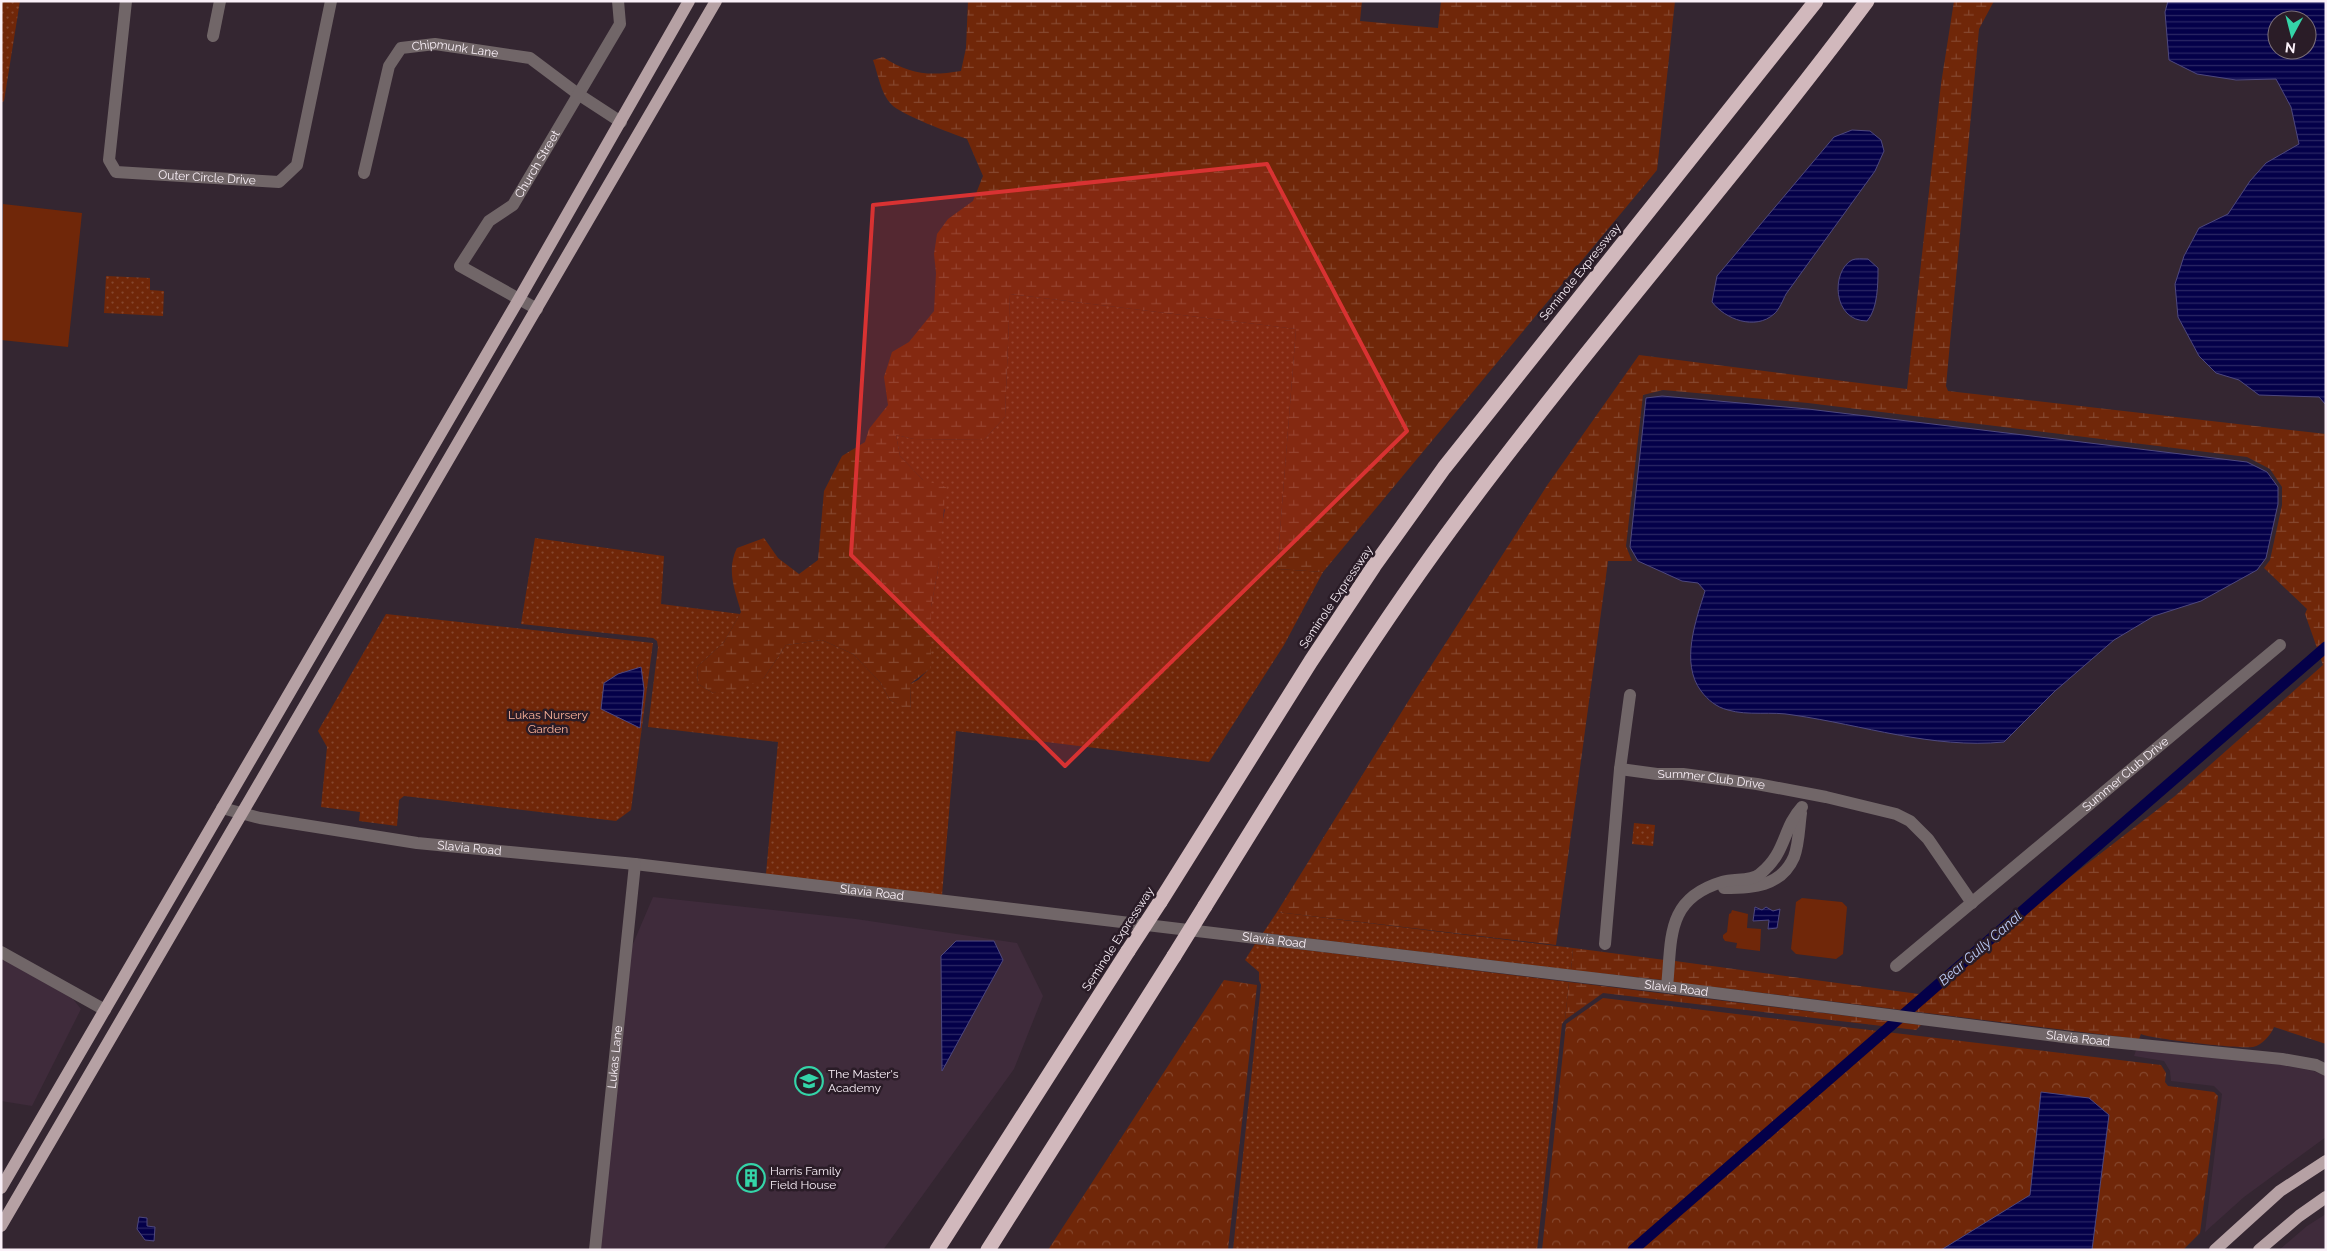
<svg xmlns="http://www.w3.org/2000/svg" width="2327" height="1251" viewBox="0 0 2327 1251" font-family="Raleway,sans-serif">
	<style>
		.built { fill: #3f2b3b }
		.green { fill: url(#green-dots) }
		.forest { fill: url(#forest-crowns) }
		.wetland { fill: url(#wetland-marsh) }
		.pitch { fill: #702709 }
		.water { fill: url(#water-rules); stroke: #4e487e; fill-rule: evenodd }
		.lines { fill: none; stroke-linecap: round; stroke-linejoin: round }
		.canal { stroke: #040049; stroke-width: 11 }
		.minor { stroke: #716668; stroke-width: 12 }
		.major { stroke: #b6a1a4; stroke-width: 12 }
		.highway { stroke: #d1b8bc; stroke-width: 15 }
		.highway-bridge { stroke: #d1b8bc; stroke-width: 15 }
		.marked { fill: #d83232; fill-opacity: 0.2; stroke: #d83232; stroke-width: 4; stroke-linejoin: round }
		.labels { text-anchor: middle; dominant-baseline: central; stroke-width: 5; stroke-linejoin: round; paint-order: stroke }
		.street-label { font-size: 12px; fill: #faf0f8; stroke: #2a1c27 }
		.park-label { font-size: 12px; fill: #fcb39a; stroke: #2a1c27 }
		.poi-label { font-size: 12px; fill: #faf0f8; stroke: #2a1c27; text-anchor: start }
		.water-label { font-size: 14px; font-style: italic; fill: #bdcdf8; stroke: #2a1c27 }
	</style>
	<defs>
		<pattern id="green-dots" width="8" height="8" patternUnits="userSpaceOnUse" patternTransform="scale(1.25)"><rect width="8" height="8" fill="#702709"/><path d="M2 2h.1M6 6h.1" fill="none" stroke="#85472e" stroke-width="1.8" stroke-linecap="round"/></pattern>
		<pattern id="forest-crowns" width="20" height="18" patternUnits="userSpaceOnUse" patternTransform="scale(1.25)"><rect width="20" height="18" fill="#702709"/><path d="M2 6a3 3 0 1 1 6 0M12 15a3 3 0 1 1 6 0" fill="none" stroke="#85472e"/></pattern>
		<pattern id="wetland-marsh" width="20" height="14" patternUnits="userSpaceOnUse" patternTransform="scale(1.25)"><rect width="20" height="14" fill="#702709"/><path d="M1 5h8M5 5V1M11 12h8M15 12V8" fill="none" stroke="#85472e"/></pattern>
		<pattern id="water-rules" width="6" height="5" patternUnits="userSpaceOnUse" patternTransform="scale(1.25)"><rect width="6" height="5" fill="#040049"/><path d="M0 2.5h6" fill="none" stroke="#2a2664"/></pattern>
	</defs>
	<rect width="100%" height="100%" fill="#342631"/>
	<path class="built" d="M653,897l203,22 161,24 26,53 -29,73 -131,181h-288l29,-285z
		M1,958l72,41 8,10 -49,97 -31,-5z
		M2136,1050l146,15 32,6 12,5v61l-82,60 -39,35 17,-138 -8,-8 -43,-5 -1,-10 -6,-10 -30,-5z
		M2326,1214v36h-47l28,-24z"/>
	<path class="green" d="M1,1h19l-16,100 -3,2z
		M106,276l44,2v12l14,1 -1,25 -59,-3z
		M1010,294l286,35 -19,240 46,3 -39,73 -75,117 -253,-31 -14,164 -176,-21 12,-132 -130,-15 10,-80 -1,-6 -4,-3 -132,-14 14,-86 129,18 -3,48 79,10 -16,28 -27,25 1,17 15,9 51,-15 22,-33 36,-5 31,14 27,28 10,18 21,11 -1,-27 8,-4 13,-13v-60l7,-37 2,-37 5,-23 -22,-30 -23,-24 -4,-21 18,4 70,1 21,-23z
		M386,614l267,29 -22,167 -15,11 -212,-25 -5,4 -2,26 -38,-5 1,-9 -39,-5 6,-60 -9,-16z
		M1634,823l21,2 -2,21 -21,-2z
		M1277,912l296,36 -2,22 -308,-37z
		M1255,944l314,38 -4,38 -3,4 -25,226h-304l28,-265 -2,-5v-8l-14,-12z"/>
	<path class="forest" d="M1224,980l33,5 -29,265h-180z
		M1603,998l558,67 5,8 -1,9 3,4 46,6 4,4 -18,137 -17,17h-641l24,-226z"/>
	<path class="wetland" d="M968,1h394l-2,20 78,7 3,-27h234l-18,169 -334,402 -46,-3 19,-240 -286,-35 -5,123 -21,23 -70,-1 -18,-4 4,21 23,24 23,7 -8,83 -7,37v61l-21,16 1,28 -21,-12 -10,-18 -27,-28 -31,-14 -36,5 -22,33 -23,11 -28,4 -15,-9 -1,-17 27,-25 17,-30c-6,-22 -15,-42 -4,-64l27,-10 14,20 21,16 19,-14 6,-69 18,-35 23,-14 4,-13 19,-24 -4,-28 8,-25 17,-10 25,-31 2,-38 -2,-19 3,-20 11,-15 25,-18 10,-25 -16,-37c-16,-6 -66,-24 -76,-35 -10,-10 -13,-30 -18,-44l10,-3c27,18 47,19 78,14l5,-23z
		M1954,1h40l-15,28 -33,357 2,5 378,43v610l-52,-17c-3,8 -12,18 -21,20 -14,2 -100,-8 -112,-13l-2,5 -466,-57 2,-21 244,33 256,-198 148,-131 -18,-51 2,-5 -43,-41 6,-8 12,-55v-18l-12,-18 -23,-12 -439,-54 -145,-13 -20,5 -17,151 6,15h-24l-52,384 -279,-33 132,-212 139,-216 91,-129 268,34 34,-305z
		M1573,948l92,12 -2,20 -92,-10z
		M1569,982l352,43 -5,5 -313,-37 -38,27z"/>
	<path class="pitch" d="M3,204l79,9 -14,134 -67,-7z
		M1802,898l40,4 5,5 -4,47 -7,5 -40,-5 -5,-5 5,-47z
		M1732,910l16,4 -1,14 14,1 -1,22 -24,-3 1,-5 -12,-2 -2,-3v-3l4,-3 2,-18 2,-1z"/>
	<path class="water" d="M2168,1h158v404l-7,-8 -60,-2 -20,-15 -23,-7 -17,-17 -21,-39 -3,-33 9,-28 15,-28 29,-14 22,-33 16,-18 33,-19 -8,-37 -15,-28 -40,1 -39,-6 -28,-14 -4,-48zM2277,20h30v30h-30z
		M1852,130l18,1 11,9 3,11 -9,20 -89,123c-3,6 -7,16 -12,20 -19,17 -49,5 -62,-12l5,-26 117,-139z
		M1868,259l10,9c0,15 0,41 -11,53 -35,0 -36,-50 -15,-61 4,-2 11,-1 16,-1z
		M1662,396l146,13 439,53 20,10 11,15v17l-12,54 -9,12 -56,31 -47,15 -40,24 -59,51 -51,51c-72,7 -141,-17 -211,-27 -21,-4 -45,1 -65,-5 -12,-3 -20,-10 -27,-19 -21,-28 -5,-71 4,-100l-7,-8 -16,-2 -44,-20 -8,-14 16,-149z
		M641,667l3,22 -4,39 -39,-19 3,-26 14,-9z
		M1755,907l7,3 4,-3 7,4 7,-2 -3,19 -9,1 1,-9 -16,1z
		M956,941h38l9,19 -61,111 -1,-115z
		M2041,1092l48,6 20,17 -17,135h-151l89,-55z
		M139,1217l8,1v8l8,1 -1,14 -9,-1 -8,-11z"/>
	<g class="lines">
		<path class="canal" d="M1633,1250l693,-603"/>
		<g class="minor">
			<path id="s1" d="M126,1l-17,159 7,12 163,10 18,-17 34,-164"/>
			<path d="M213,36l7,-35"/>
			<path id="s2" d="M364,173l25,-107 12,-18 34,-4 95,14 48,36 43,28"/>
			<path id="s3" d="M537,309l-77,-43 29,-45 24,-16 107,-181 -2,-23"/>
			<path id="s4" d="M1620,769l37,5h26l74,10 69,13 70,17 14,7 18,18 44,64"/>
			<path id="s5" d="M222,808l38,10 157,25 218,21 1032,123 405,51 210,21 34,6 10,5"/>
			<path d="M1724,888c28,0 57,-1 70,-31 5,-13 5,-30 7,-44"/>
			<path d="M1605,944l15,-175 10,-74"/>
			<path d="M1,952l104,58"/>
			<path id="s6" d="M1896,966l384,-321"/>
			<path d="M1667,987c5,-48 -2,-88 55,-105 12,-4 29,0 38,-8 27,-22 22,-45 42,-67"/>
			<path id="s7" d="M595,1250l40,-386"/>
		</g>
		<path class="major" d="M1,1188l518,-889 170,-298
			M1,1226l715,-1225
			M2215,1250l65,-59 46,-30
			M2259,1250l40,-34 27,-19"/>
		<path class="highway" d="M1160,902l151,-241 63,-95 70,-98 372,-467
			M1205,906c83,-134 165,-269 260,-396 129,-173 273,-336 402,-509
			M937,1250l191,-299
			M988,1250l186,-294"/>
		<path class="highway-bridge" d="M1128,951l32,-49
			M1174,956l31,-50"/>
	</g>
	<path class="marked" d="M1267,164l140,267 -342,335 -214,-211 22,-350z"/>
	<defs>
		<symbol id="school-ring" viewBox="-11 -11 22 22"><circle r="9.5" fill="#2a1c27" stroke="#34d4a8" stroke-width="1.5"/><path d="M0-5L7-2L0 1L-7-2ZM-4 1L0 2.5L4 1V4Q0 6-4 4Z" fill="#34d4a8"/></symbol>
		<symbol id="building-ring" viewBox="-11 -11 22 22"><circle r="9.5" fill="#2a1c27" stroke="#34d4a8" stroke-width="1.5"/><path d="M-4-6H4V6H1V3H-1V6H-4ZM-2.5-4.3h1.7v1.8h-1.7ZM.8-4.3h1.7v1.8H.8ZM-2.5-1h1.7V.8h-1.7ZM.8-1h1.7V.8H.8Z" fill="#34d4a8"/></symbol>
	</defs>
	<g fill-rule="evenodd">
		<use href="#school-ring" x="793" y="1065" width="32" height="32"/>
		<use href="#building-ring" x="735" y="1162" width="32" height="32"/>
	</g>
	<g class="labels">
		<g class="street-label">
			<text stroke="none"><textPath href="#s2" startOffset="186">Chipmunk Lane</textPath></text>
			<text stroke="none"><textPath href="#s3" startOffset="218">Church Street</textPath></text>
			<text stroke="none"><textPath href="#s1" startOffset="265">Outer Circle Drive</textPath></text>
			<text transform="translate(1580 272) rotate(-51)">Seminole Expressway</text>
			<text transform="translate(1336 597) rotate(-56)">Seminole Expressway</text>
			<text stroke="none"><textPath href="#s6" startOffset="299">Summer Club Drive</textPath></text>
			<text stroke="none"><textPath href="#s4" startOffset="92">Summer Club Drive</textPath></text>
			<text stroke="none"><textPath href="#s5" startOffset="251">Slavia Road</textPath></text>
			<text stroke="none"><textPath href="#s5" startOffset="656">Slavia Road</textPath></text>
			<text transform="translate(1118 939) rotate(-57)">Seminole Expressway</text>
			<text stroke="none"><textPath href="#s5" startOffset="1061">Slavia Road</textPath></text>
			<text stroke="none"><textPath href="#s5" startOffset="1466">Slavia Road</textPath></text>
			<text stroke="none"><textPath href="#s5" startOffset="1871">Slavia Road</textPath></text>
			<text stroke="none"><textPath href="#s7" startOffset="194">Lukas Lane</textPath></text>
		</g>
		<g class="park-label">
			<text x="548" y="715">Lukas Nursery<tspan x="548" dy="14">Garden</tspan></text>
		</g>
		<g class="poi-label">
			<text x="828" y="1074">The Master's<tspan x="828" dy="14">Academy</tspan></text>
			<text x="770" y="1171">Harris Family<tspan x="770" dy="14">Field House</tspan></text>
		</g>
		<g class="water-label">
			<text transform="translate(1980 948) rotate(-41)">Bear Gully Canal</text>
		</g>
	</g>
	<rect width="2327" height="1251" fill="none" stroke="#faf0f8" stroke-width="5"/>
	<g transform="translate(2292 35) rotate(187)"><circle r="24" fill="#2a1c27" stroke="#7d717b"/>
	<path d="M0-4L9 19L0 12L-9 19Z" fill="#34d4a8"/>
	<text y="-8" font-size="14" font-weight="bold" text-anchor="middle" fill="#faf0f8">N</text>
	</g>
</svg>
